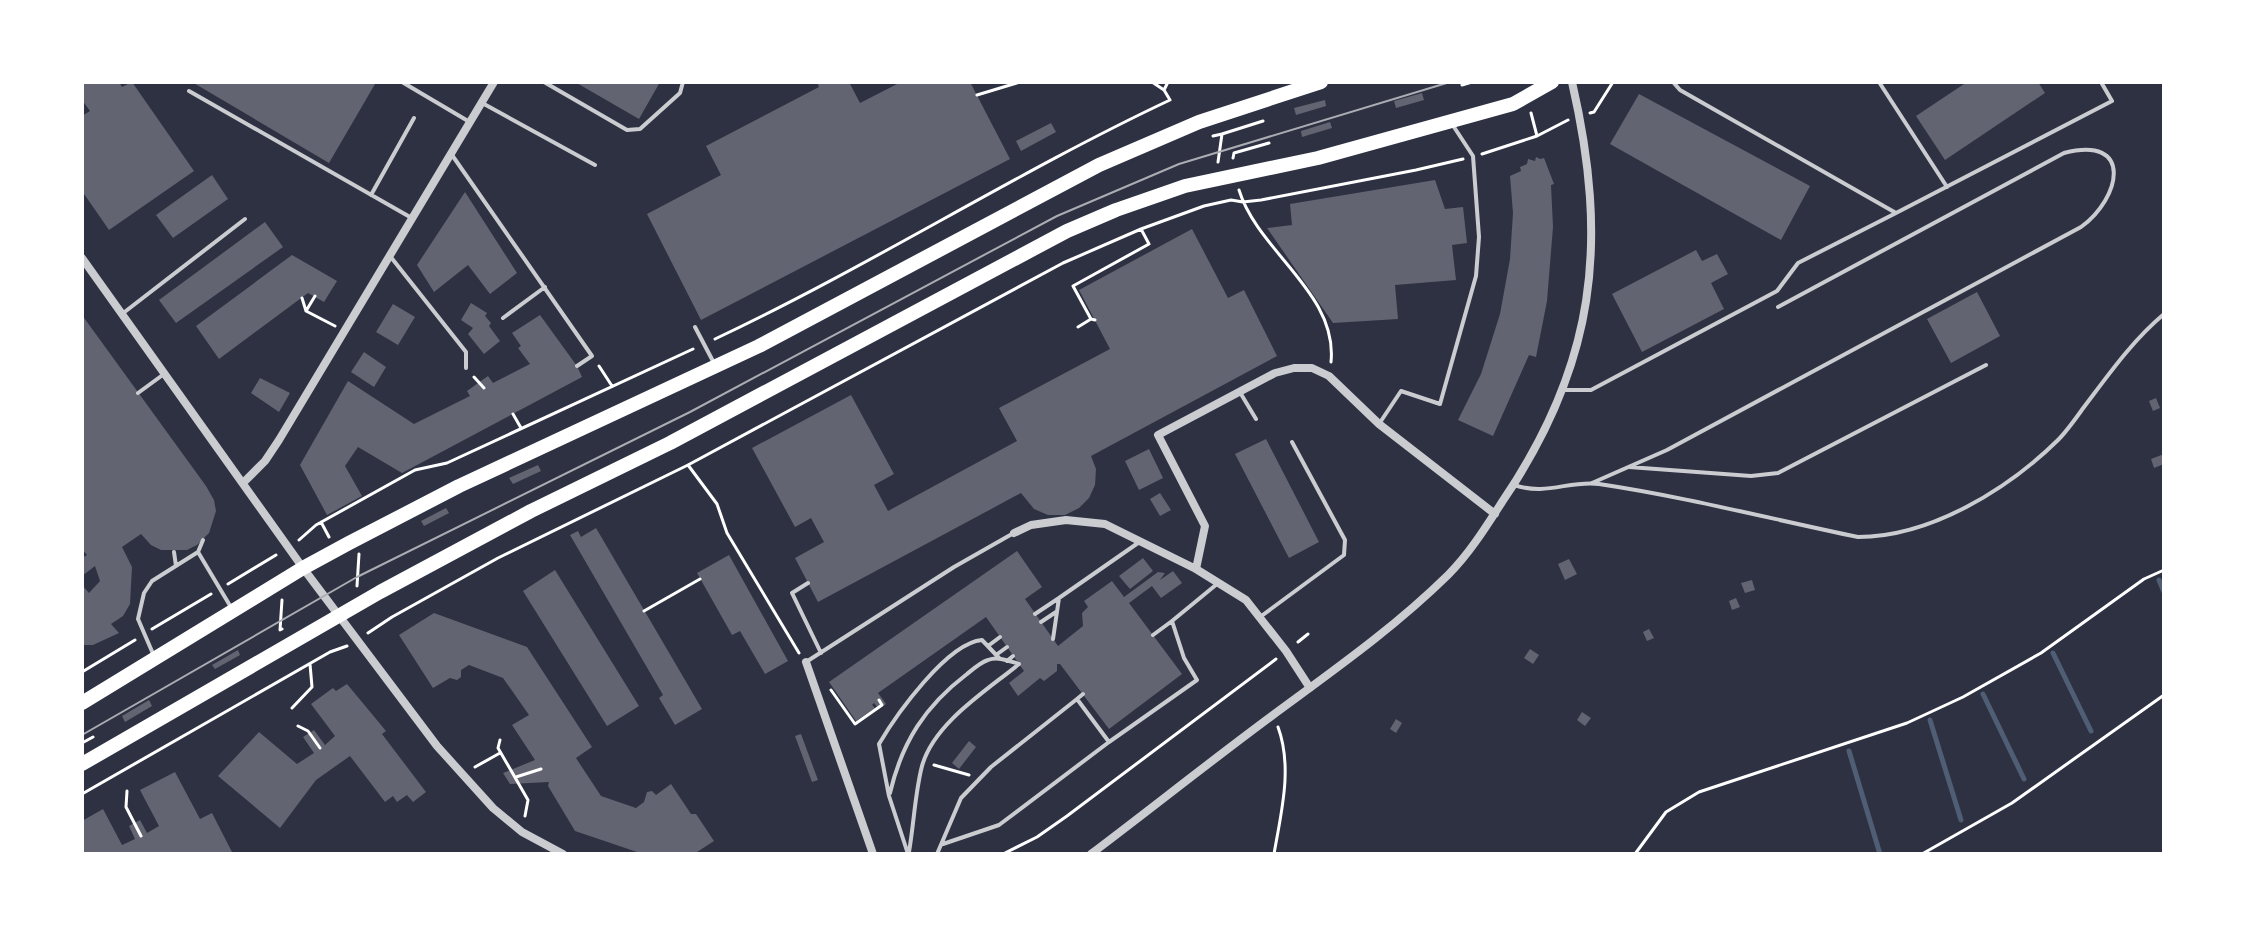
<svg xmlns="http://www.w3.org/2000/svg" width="2246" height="936" viewBox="0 0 2246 936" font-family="Poppins,sans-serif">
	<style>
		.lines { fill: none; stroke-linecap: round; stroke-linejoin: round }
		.stream { stroke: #4f5d75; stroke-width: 5 }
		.building { fill: #626471 }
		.path { stroke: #fff; stroke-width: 3 }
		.service { stroke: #caccd0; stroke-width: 4 }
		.minor { stroke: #caccd0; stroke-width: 8 }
		.primary { stroke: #fff; stroke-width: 14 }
		.tram { stroke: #abadb3; stroke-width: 2 }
	</style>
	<rect width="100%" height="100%" fill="#2d3142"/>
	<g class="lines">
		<path class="stream" d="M2159,580l5,12
			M2053,653l38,78
			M1983,694l41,85
			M1930,720l31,100
			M1849,751l31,103"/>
	</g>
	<path class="building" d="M82,82h37l3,5 10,-5 62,89 -85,59 -27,-39v-75l8,-5 -8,-11z
		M192,82h180l3,2 -46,79z
		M575,82h85l-21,37z
		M817,82h32l11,21 41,-21h69l40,77 -309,161 -54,-106 74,-39 -15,-29 113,-59z
		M1967,82h71l7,11 -100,67 -29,-44z
		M1422,93l2,7 -28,8 -2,-7z
		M1639,94l171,92 -29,54 -171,-96z
		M1325,100l1,6 -30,9 -2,-7z
		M1330,122l2,6 -30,9 -1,-6z
		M1051,123l5,9 -35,19 -5,-10z
		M1536,157l4,2 4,-1 10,26 -3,1 2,42 -6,74 -11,56 -7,-2 -36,81 -35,-16 23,-46 19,-60 10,-55 3,-46 -3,-37 11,-5 -1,-4 7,-3 1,-5 7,2z
		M212,175l16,24 -55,39 -17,-23z
		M1435,180l10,29 18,-2 4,36 -15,2 4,35 -61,5 3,34 -65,4 -66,-95 25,-3 -2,-21z
		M465,192l52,81 -27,21 -22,-29 -34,27 -17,-27z
		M265,222l18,25 -107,76 -17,-23z
		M1192,229l36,69 16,-8 33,66 -186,100 5,13 -1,16 -6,13 -10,10 -14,7h-17l-14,-6 -13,-16 -203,109 -23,-44 29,-16 -13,-24 -16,9 -43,-79 99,-53 43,79 -20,11 14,26 129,-70 -18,-33 111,-59 -31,-59z
		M1696,250l6,11 15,-7 11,20 -17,9 13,26 -82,43 -30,-58z
		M292,255l45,26 -13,21 -16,-9 -89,66 -23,-33z
		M1977,292l23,44 -49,27 -24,-44z
		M471,303l16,10 -2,3 6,7 -2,3 11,15 -16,13 -16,-20 5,-6 -12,-8z
		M393,304l22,13 -17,28 -22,-13z
		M82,315l124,171 8,14 2,11 -7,22 -12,12 -10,5h-26l-10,-5 -10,-11 -19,13 10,20 -2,37 -7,12 -12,8 8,9 -26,12h-11v-60l7,8 11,-12 -5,-15 -13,10v-18l5,-3 -5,-6z
		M540,315l37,51 5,11 -180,96 -44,-26 -13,19 17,30 -35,19 -27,-50 48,-84 66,43 56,-28 -3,-5 21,-15 5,7 37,-19 -12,-16 3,-2 -9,-13z
		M364,352l22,15 -12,20 -23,-15z
		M260,378l30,15 -11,19 -28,-19z
		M2156,398l4,10 -7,3 -4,-10z
		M1266,439l53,103 -30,16 -54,-104z
		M1149,449l14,29 -24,12 -14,-29z
		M2164,454v10l-10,4 -3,-9z
		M538,465l3,6 -28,13 -4,-6z
		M1160,493l11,17 -11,6 -10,-17z
		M446,508l3,5 -25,13 -3,-5z
		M596,528l106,181 -27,16 -16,-27 4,-3 -93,-160 8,-4 3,6z
		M1017,551l25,36 -17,12 33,47 25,-20 -1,-13 6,-6 -4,-6 28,-20 12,16 34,-25 7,1 -5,7 13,-9 9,12 -21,15 -9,-12 -23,17 53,71 -73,55 -49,-65h-3v7l-13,10 -4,-3 -22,18 -9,-13 15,-12 -38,-54 -108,76 8,11 -7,5 -5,-6 -2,2 3,3 -19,13 -27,-39z
		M729,555l59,106 -23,13 -25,-43 -8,4 -35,-62z
		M1143,558l10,13 -23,18 -11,-13z
		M1569,559l8,15 -12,6 -7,-16z
		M555,570l84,136 -32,20 -84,-135z
		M1752,580l3,10 -10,3 -4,-10z
		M1736,598l4,9 -8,3 -3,-9z
		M434,613l93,34 65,100 -16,11 25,38 35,12 8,-6 3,-10 5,-1 4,4 15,-11 20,30h5l18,27 -20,13h-51l-68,-23 -27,-45 1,-4 -39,2 -7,-11 32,-13 -23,-35 17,-10 -26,-37 -34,-13 -8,5v7l-4,3 -7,-2 -17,10 -34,-53z
		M1649,629l5,9 -7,3 -4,-9z
		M1530,649l9,6 -6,9 -9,-6z
		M238,650l2,5 -25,14 -3,-4z
		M347,684l39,47 -4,3 44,58 -13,10 -6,-7 -10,7 -4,-6 -8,6 -35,-46 -34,24 -36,48 -62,-52 41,-44 38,32 17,-11 -11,-16 11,-7 11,15 10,-9 -24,-32 22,-16 3,3z
		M149,700l3,6 -27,16 -3,-6z
		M1582,712l9,6 -6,8 -8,-6z
		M1396,719l6,4 -6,10 -6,-4z
		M801,734l17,46 -6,2 -17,-46z
		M969,741l7,6 -17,22 -7,-6z
		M175,772l25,47 12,-6 21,41h-150l-1,-33 21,-12 19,36 13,-6 -6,-13 11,-6 7,13 12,-7 -19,-36z"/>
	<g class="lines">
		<path class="path" d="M1462,85l10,-3
			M1164,90l4,-8
			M977,95l43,-13
			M1531,113l6,23
			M1590,113l4,-1 19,-30
			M1222,134l41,-13
			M1213,136l9,-2 -4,28
			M1482,154l55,-18 31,-16
			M1233,158l1,-5 35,-10
			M1239,190c19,62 99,103 92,172
			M315,296l-9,15 29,15
			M302,298l4,13
			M1091,319l-18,-33 76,-42 -8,-15
			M1078,327l13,-8 4,1
			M715,339c155,-73 300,-166 455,-239l-6,-10 -12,-8
			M599,366l13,20
			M474,377l10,11
			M513,414l8,14
			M688,465l29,39 10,29 72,120
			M321,522l8,15
			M299,540l17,-15 99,-55 32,-7 246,-114
			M228,584l48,-29
			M357,586l2,-32
			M282,600l-2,30 2,-1
			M644,611l56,-32
			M152,629l59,-35
			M368,633l24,-16 106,-59 190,-93 375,-202 78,-34 63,-23 27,-6 12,2 18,-2 155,-30 47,-11
			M1298,642l10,-8
			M82,672l53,-32
			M831,690l24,34 27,-19 -3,-5
			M292,708l20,-21 -2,-23
			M298,726l10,5 12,17
			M500,740l-2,8 30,52 -3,16
			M82,743l11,-6
			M934,765l35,10
			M475,767l25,-14
			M516,777l25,-8
			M127,791l-1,16 15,29
			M82,794l248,-142 17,-6
			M1003,854l34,-17 30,-21 209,-157
			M1274,854c7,-41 19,-86 4,-127
			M1635,854l31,-42 33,-20 208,-69 56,-26 78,-44 103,-74 20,-9
			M1922,854l90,-51 152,-108"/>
		<path class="service" d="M402,82l66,39
			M544,82l83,48 13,-1 40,-36 3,-11
			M1673,82l7,8 216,123 216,-112 -11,-19
			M1879,82l68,105
			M189,91l221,126
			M484,104l111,61
			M452,155l140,201 -15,10
			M371,195l43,-77
			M390,256l76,96v16
			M122,314l123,-95
			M503,318l42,-31
			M695,327l20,38
			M1562,390h29l186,-99 21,-28 98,-50
			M138,393l26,-19
			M1241,394l15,25
			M1379,424l22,-33 39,13 36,-128 3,-39 -6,-81 -21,-32
			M1629,467l122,9 27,-3 208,-108
			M1592,483l75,-33 414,-223c40,-29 53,-92 -17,-74l-286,154
			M1514,485c33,11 55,-5 85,-1 87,13 172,35 259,53 72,0 149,-47 200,-97 9,-9 18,-22 26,-33 25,-33 48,-66 80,-93
			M174,552l2,14
			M198,552l34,57
			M808,583l-16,10 29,60
			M1035,614l24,-16
			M1260,617l84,-62 1,-15 -53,-98
			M1041,622l15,-10
			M1153,635l19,-14
			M1053,639l6,-41 79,-55
			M988,646l12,-9
			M996,655l11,-8
			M154,656l-16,-37 6,-26 8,-12 46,-29 5,-12
			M1007,661l6,-5
			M806,662l148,-95 58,-33
			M1077,699l6,-5
			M890,793c12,-51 35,-87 77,-119 6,-5 14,-12 21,-14 10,-4 21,1 31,4
			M943,844l56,-19 110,-83
			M909,852c5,-29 6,-59 13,-86 12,-43 64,-75 97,-102
			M908,854l-19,-58 -10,-52c17,-29 68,-101 103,-104l18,19
			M937,854l24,-56 30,-31 86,-68 32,43 88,-62 -13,-22 -12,-37 45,-37"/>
		<path class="minor" d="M82,258l221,310 134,178 56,62 29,24 41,22
			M243,483l22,-22 14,-21 215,-358
			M1014,533l17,-8 35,-5 39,4 91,45 50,31 40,51 24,37
			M1196,569l9,-43 -47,-91 117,-62 19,-5h18l17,8 50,48 116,90
			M806,662l67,192
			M1091,854c61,-46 121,-94 182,-139 61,-45 121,-87 175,-140 21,-21 38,-48 54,-73 94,-138 107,-259 70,-420"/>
		<path class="primary" d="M82,703l221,-135 46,-25 110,-57 300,-140 340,-181 100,-43 122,-40
			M82,764l298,-172 151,-81 139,-68 397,-212 49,-21 69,-24 133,-28 195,-54 39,-22"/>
		<path class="tram" d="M82,735l275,-158 333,-165 367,-196 122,-52 271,-82"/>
	</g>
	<rect width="2246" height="936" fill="none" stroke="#ffffff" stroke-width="168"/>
</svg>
